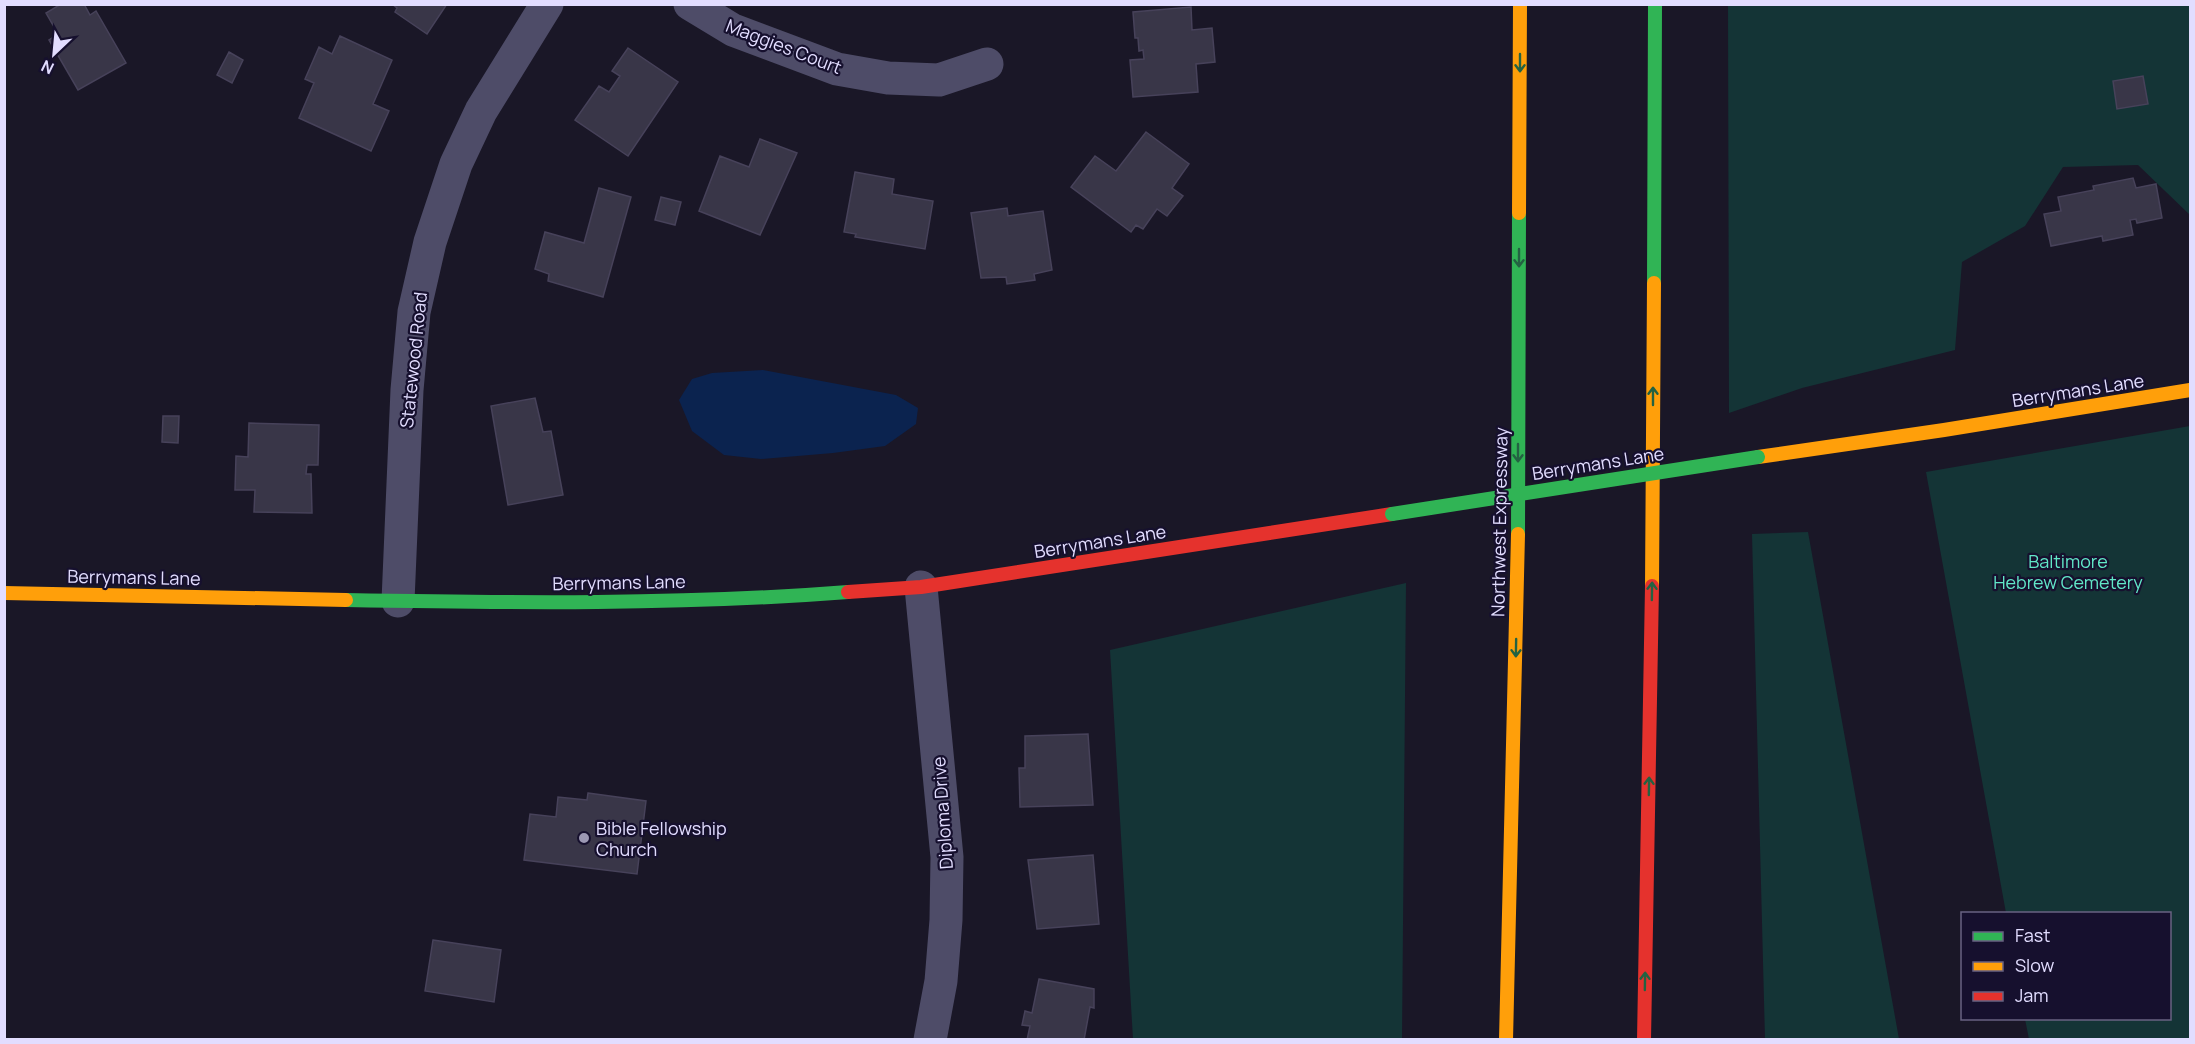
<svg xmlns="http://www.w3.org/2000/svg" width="2195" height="1044" viewBox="0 0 2195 1044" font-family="Manrope,sans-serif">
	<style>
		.green { fill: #143436 }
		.water { fill: #0b234f }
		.building { fill: #393648; stroke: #47425a; stroke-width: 1.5 }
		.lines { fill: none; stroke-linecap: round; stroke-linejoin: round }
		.street { stroke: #4e4c68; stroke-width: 33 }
		.fast { stroke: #30b455; stroke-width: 14 }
		.slow { stroke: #ff9f0a; stroke-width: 14 }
		.jam { stroke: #e5322d; stroke-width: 14 }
		.fast-bridge { stroke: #30b455; stroke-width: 14 }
		.oneway { stroke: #236242 }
		.poi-dot { fill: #9c98b3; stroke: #16102e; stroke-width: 2 }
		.labels { text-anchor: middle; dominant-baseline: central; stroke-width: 4.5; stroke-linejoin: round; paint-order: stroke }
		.street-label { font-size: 18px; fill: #e2ddff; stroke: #16102e }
		.park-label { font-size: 18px; fill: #61e7c8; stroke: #16102e }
		.poi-label { font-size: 18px; fill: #e2ddff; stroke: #16102e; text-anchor: start }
	</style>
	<rect width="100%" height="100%" fill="#1a1727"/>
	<path class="green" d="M1728,5h462v210l-52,-50 -75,2 -38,59 -63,36 -7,88 -153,38 -73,25z
		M2190,426v613h-161l-4,-20 145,-1v-104l-164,-1 -80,-441z
		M1808,532l91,507h-134l-13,-505z
		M1406,583l-4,456h-269l-23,-389z"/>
	<path class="water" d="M763,370l133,25 22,13 -2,16 -31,22 -52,7 -72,6 -37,-4 -32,-24 -13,-31 13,-21 20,-6z"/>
	<path class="building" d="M61,4h23l6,11 6,-4 30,52 -48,27 -29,-50 9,-6 -12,-21z
		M392,4h55l-20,30 -32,-22 2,-4z
		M1191,7l1,23 20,-2 3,34 -19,2 2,28 -65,5 -3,-37 14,-1 -1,-9 -4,1 -1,-13h-3l-2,-26z
		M340,36l52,24 -19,44 16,7 -18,40 -72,-33 15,-35 -9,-4 14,-32 13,7z
		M628,48l50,34 -50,74 -53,-36 24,-34 10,6 11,-16 -8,-5z
		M229,52l14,8 -11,23 -15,-8z
		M2143,76l5,28 -31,5 -4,-28z
		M1146,132l43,32 -17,24 11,8 -16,20 -10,-7 -14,20 -7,-4 -5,7 -60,-45 24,-31 21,15z
		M760,139l37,14 -37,82 -61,-24 21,-55 29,11z
		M855,172l39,7 -2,15 41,7 -8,48 -70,-12 1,-3 -12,-2z
		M2133,178l3,10 20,-4 6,34 -25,5 -1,-4 -6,1 3,15 -30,6 -1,-5 -51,10 -7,-32 17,-3 -3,-14 36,-7 -1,-4z
		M599,188l32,9 -28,100 -55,-16 1,-7 -14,-5 10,-37 39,11z
		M661,197l20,5 -6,23 -20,-5z
		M1007,208l1,8 35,-5 9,59 -18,4 1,6 -28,4 -1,-7 -25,1 -10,-65z
		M535,398l8,34 8,-1 12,64 -55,10 -17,-99z
		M163,416h16l-1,27 -16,-1z
		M249,423l70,2 -1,40h-11l-1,9h5l1,39 -58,-1 1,-22h-20l1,-34 12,1z
		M1088,734l5,71 -73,2 -1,-39h6v-32z
		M588,793l58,8 -9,73 -113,-14 6,-46 26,3 2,-20 29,3z
		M1093,855l6,69 -62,5 -9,-69z
		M433,940l68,10 -7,52 -69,-11z
		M1039,979l55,10v19l-4,-1 -6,33h-57l3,-14 -8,-1 3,-14 7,2z"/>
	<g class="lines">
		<path class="street" d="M690,4l43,26 104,39 51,9 51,2 48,-16
			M921,587l26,270 -1,63 -5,61 -11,59
			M398,601l9,-211 7,-78 16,-70 26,-78 25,-53 66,-107"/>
		<path class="fast" d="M1654,283l1,-279
			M1518,534l1,-321
			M346,600c167,3 335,5 502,-8"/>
		<path class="slow" d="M1519,213l1,-209
			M1758,457l186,-27 246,-40
			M1652,586l2,-303
			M4,593l342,7
			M1506,1040l12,-506"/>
		<path class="jam" d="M848,592l73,-5 471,-73
			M1644,1040l8,-454"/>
		<path class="fast-bridge" d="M1392,514l366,-57"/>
	</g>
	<defs><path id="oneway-shaft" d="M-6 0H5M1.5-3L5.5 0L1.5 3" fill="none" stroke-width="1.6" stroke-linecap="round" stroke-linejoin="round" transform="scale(1.5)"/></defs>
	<g class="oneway">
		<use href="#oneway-shaft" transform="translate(1520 63) rotate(90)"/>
		<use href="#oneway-shaft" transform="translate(1519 258) rotate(90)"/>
		<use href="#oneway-shaft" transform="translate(1653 396) rotate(-90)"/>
		<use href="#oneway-shaft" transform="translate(1518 453) rotate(90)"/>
		<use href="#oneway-shaft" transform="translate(1652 591) rotate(-89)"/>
		<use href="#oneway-shaft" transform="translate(1516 648) rotate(91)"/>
		<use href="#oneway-shaft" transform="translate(1649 786) rotate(-89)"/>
		<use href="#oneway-shaft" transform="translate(1645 981) rotate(-89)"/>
	</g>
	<circle class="poi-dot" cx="584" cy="838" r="6"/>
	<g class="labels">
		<g class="street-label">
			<text transform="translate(784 46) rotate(21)">Maggies Court</text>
			<text transform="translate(413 360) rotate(-84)">Statewood Road</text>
			<text transform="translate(2078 390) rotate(-9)">Berrymans Lane</text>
			<text transform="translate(1598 463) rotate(-9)">Berrymans Lane</text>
			<text transform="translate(1499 522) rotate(-89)">Northwest Expressway</text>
			<text transform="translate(1100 541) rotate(-9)">Berrymans Lane</text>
			<text transform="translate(134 577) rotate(1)">Berrymans Lane</text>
			<text transform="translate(619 582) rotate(-1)">Berrymans Lane</text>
			<text transform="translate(942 813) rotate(-94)">Diploma Drive</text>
		</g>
		<g class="park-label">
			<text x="2068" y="561">Baltimore<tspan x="2068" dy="21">Hebrew Cemetery</tspan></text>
		</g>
		<g class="poi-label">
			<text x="596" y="828">Bible Fellowship<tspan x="596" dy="21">Church</tspan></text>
		</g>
	</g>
	<rect width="2195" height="1044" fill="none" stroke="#e2ddff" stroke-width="12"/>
	<rect x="1961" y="912" width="210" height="108" fill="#16102e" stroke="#686282" stroke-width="1.5"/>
	<rect x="1973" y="932" width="30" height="9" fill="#30b455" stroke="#686282" stroke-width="1.5"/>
	<text x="2015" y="942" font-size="18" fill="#e2ddff">Fast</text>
	<rect x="1973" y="962" width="30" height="9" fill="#ff9f0a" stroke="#686282" stroke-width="1.5"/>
	<text x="2015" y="972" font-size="18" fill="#e2ddff">Slow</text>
	<rect x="1973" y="992" width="30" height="9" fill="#e5322d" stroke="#686282" stroke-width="1.5"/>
	<text x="2015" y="1002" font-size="18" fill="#e2ddff">Jam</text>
	<g transform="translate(54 54) rotate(206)" stroke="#16102e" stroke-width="4.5" paint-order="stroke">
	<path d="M0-4.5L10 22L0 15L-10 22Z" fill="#e2ddff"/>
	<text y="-9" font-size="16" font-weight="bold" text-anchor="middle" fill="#e2ddff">N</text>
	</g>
</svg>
